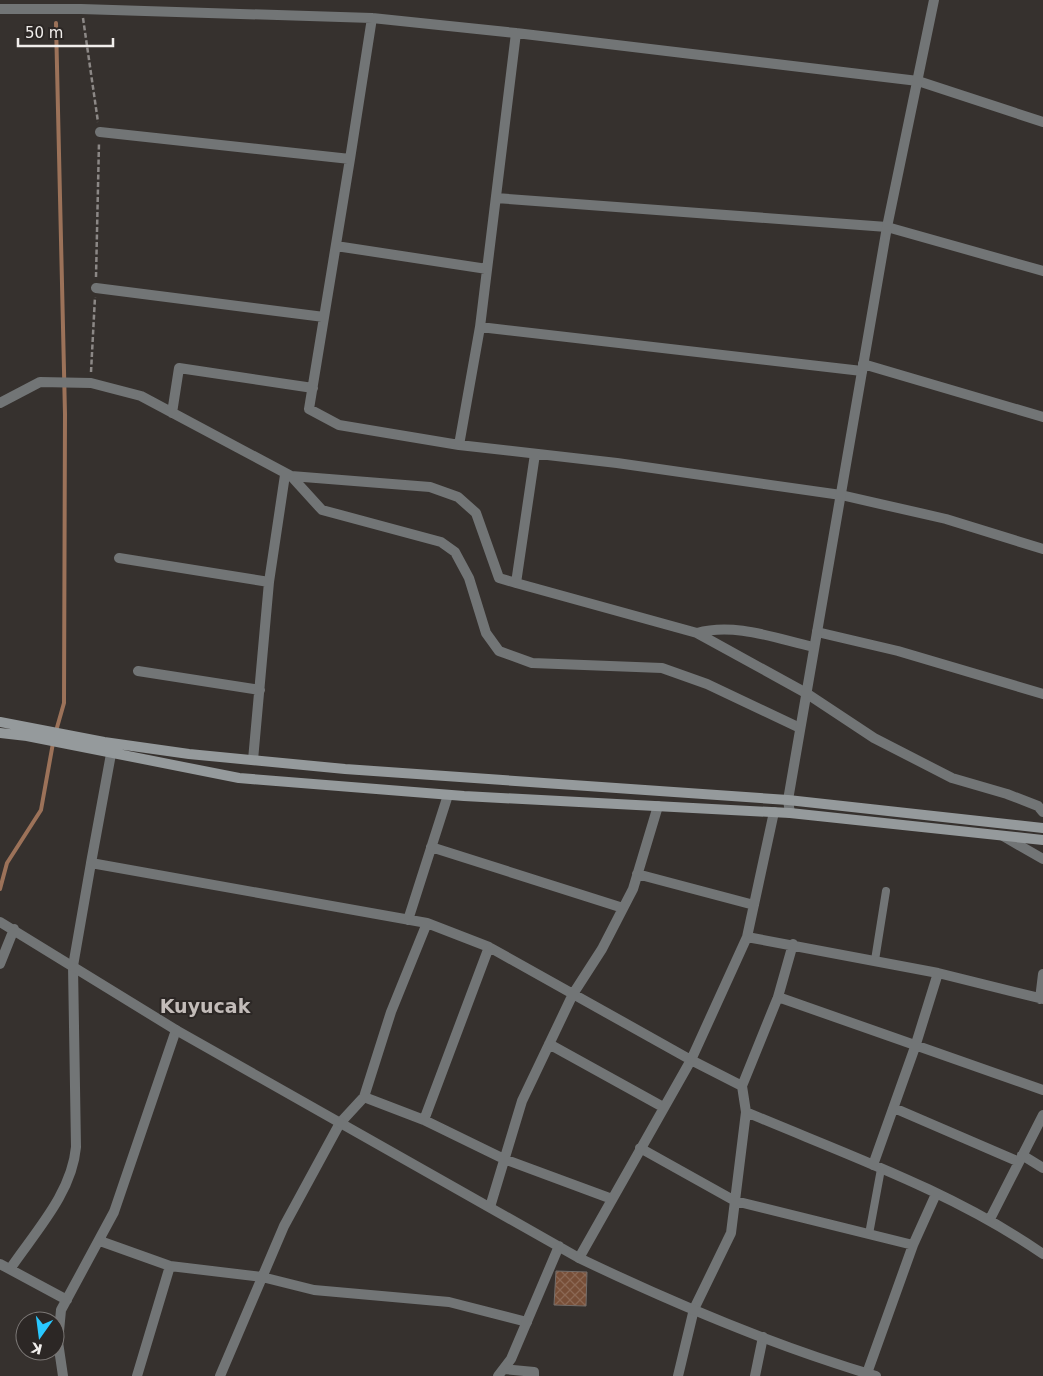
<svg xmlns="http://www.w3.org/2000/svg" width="1043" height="1376" viewBox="0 0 1043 1376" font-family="'DejaVu Sans',sans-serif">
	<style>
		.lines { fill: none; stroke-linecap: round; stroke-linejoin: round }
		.stream { stroke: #9c7259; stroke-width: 4 }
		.building { fill: url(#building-cross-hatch); stroke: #736d6a }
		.path { stroke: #8c8886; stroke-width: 2.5; stroke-dasharray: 5 2.5; stroke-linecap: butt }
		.service { stroke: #727576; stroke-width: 8 }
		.minor { stroke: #727576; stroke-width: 10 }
		.tertiary { stroke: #727576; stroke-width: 10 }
		.secondary { stroke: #959a9c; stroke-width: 10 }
		.labels { text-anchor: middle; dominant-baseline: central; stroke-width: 4; stroke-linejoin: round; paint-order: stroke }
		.district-label { font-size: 19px; font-weight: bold; fill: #c3bcb9; stroke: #2c2725 }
	</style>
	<defs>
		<pattern id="building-cross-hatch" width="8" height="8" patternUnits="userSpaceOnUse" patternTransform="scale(1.25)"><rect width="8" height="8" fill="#774e37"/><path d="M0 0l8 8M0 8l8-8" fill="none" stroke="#8b6854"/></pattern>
	</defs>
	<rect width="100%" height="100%" fill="#36312e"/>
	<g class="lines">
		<path class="stream" d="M56,23l9,391 -1,289 -8,28
			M0,889l7,-26 34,-53 12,-67"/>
	</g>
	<path class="building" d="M556,1271l31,1 -1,34 -32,-1z"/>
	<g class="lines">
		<path class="path" d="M83,18l15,104
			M96,277l3,-135
			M91,372l4,-75"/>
		<path class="service" d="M875,960l11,-69
			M869,1234l12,-65"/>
		<path class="minor" d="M0,9h81l291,9 144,15 402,48 125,41
			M100,132l250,27 22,-141
			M350,159l-41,250 30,16 120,20 158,18 224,32 105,24 97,30
			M496,198l391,29 156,44
			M336,246l151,23
			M96,288l228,29
			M480,327l382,44
			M863,364l180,53
			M0,403l40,-21 51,1 50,13 150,80 31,34 119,32 14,10 14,26 17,55 13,18 33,12 130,5 45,16 93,44
			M172,413l7,-45 134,20
			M459,445l21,-118 36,-294
			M535,454l-19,129 181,50 109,60 68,45 78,40 55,16 31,12 5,6
			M291,476l139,11 28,10 18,16 23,65 17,5
			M119,558l150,24
			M817,632l81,19 145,43
			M697,633c38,-11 80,6 117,14
			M138,671l122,19
			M253,760l16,-178 16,-107
			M431,847l192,61
			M91,863l20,-109
			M637,874l117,31
			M408,920l40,-125
			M747,937l191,36 105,26
			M778,997l265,93
			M1040,999l3,-25
			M549,1044l114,63
			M742,1086l36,-89 15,-53
			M364,1097l60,23 80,39 108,40
			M894,1108l125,54
			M424,1120l65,-173
			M640,1148l95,53 178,44
			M1022,1155l21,13
			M873,1165l42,-118 23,-74
			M490,1207l32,-106 51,-107 29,-45 31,-60 25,-83
			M990,1219l53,-104
			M100,1241l70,25 92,11 52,13 135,12 78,20
			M579,1258l112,-198 56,-123 27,-125
			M0,1264l67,36
			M10,1269c25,-37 62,-76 66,-122l-3,-181 18,-103 336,60 62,24 202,113 51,26 4,26c99,42 208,80 297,142
			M504,1369l30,3v4
			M63,1376l-5,-34 3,-32 53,-98 62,-182
			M137,1376l33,-110
			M220,1376l64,-150 56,-103 24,-26 27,-85 36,-89
			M678,1376l16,-67 37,-76 15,-121
			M755,1376l8,-39
			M866,1376l47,-131 23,-51"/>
		<path class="tertiary" d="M790,813l-2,-13 99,-573 47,-227
			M1003,836l40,23
			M0,922l176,108 403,228c96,46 195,88 297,118
			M0,964l14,-35
			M498,1376l13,-17 48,-113"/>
		<path class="secondary" d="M0,722l104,20 85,12 156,15 443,31 255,28
			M0,733l27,3 212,42 225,18 326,17 253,27"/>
	</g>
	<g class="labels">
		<g class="district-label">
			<text x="205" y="1006">Kuyucak</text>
		</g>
	</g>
	<g transform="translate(40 1336) rotate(194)"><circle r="24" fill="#2c2725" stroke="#7b7775"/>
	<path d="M0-4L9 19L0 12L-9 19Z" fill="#29c8ff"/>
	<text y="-8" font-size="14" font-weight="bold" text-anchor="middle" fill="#f1eeec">K</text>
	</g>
	<path d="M18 38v8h95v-8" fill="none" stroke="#f1eeec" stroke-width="2.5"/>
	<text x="25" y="38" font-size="15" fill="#f1eeec" stroke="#2c2725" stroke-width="4" paint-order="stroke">50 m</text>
</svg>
